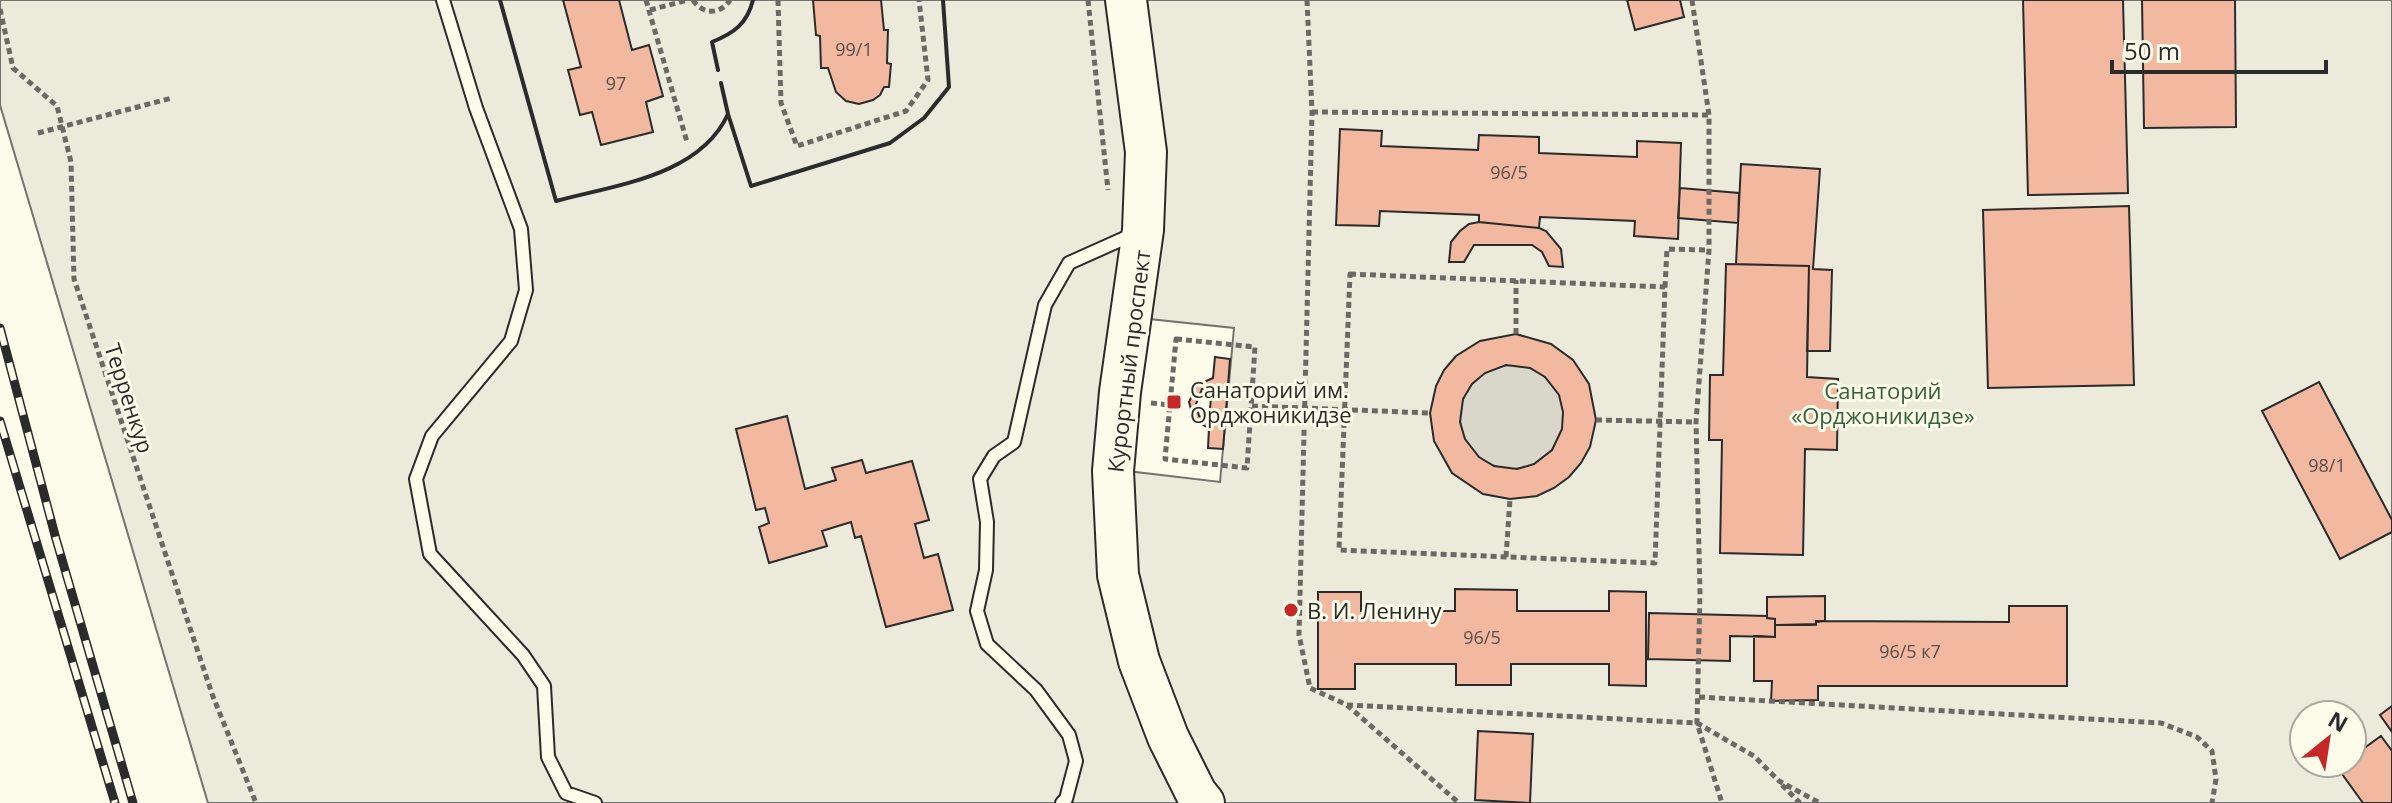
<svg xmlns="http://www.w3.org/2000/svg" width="2392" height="803" viewBox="0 0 2392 803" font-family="'Open Sans',sans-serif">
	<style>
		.green { fill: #ecebdb; stroke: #74746e; stroke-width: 2; fill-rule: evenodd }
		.water { fill: #d8d7c9; stroke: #74746e; stroke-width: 2 }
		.building { fill: #f2b8a0; stroke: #2b2b2b; stroke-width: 2; fill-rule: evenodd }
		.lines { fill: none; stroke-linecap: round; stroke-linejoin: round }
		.service-casing { stroke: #2b2b2b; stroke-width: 16 }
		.primary-casing { stroke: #2b2b2b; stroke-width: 44 }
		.path { stroke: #6a6964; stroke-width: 5; stroke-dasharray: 6 4; stroke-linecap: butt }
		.service { stroke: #fdfbea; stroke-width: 12 }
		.primary { stroke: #fdfbea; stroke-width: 40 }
		.rail-casing { stroke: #2b2b2b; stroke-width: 9 }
		.rail { stroke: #fdfbea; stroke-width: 6; stroke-dasharray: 18; stroke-linecap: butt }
		.wall { stroke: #2b2b2b; stroke-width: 4 }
		.poi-dot { fill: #c62828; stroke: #fdfbea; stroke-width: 3 }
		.labels { text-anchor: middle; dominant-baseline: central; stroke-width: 6; stroke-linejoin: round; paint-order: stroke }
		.number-label { font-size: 18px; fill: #5d4e48 }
		.street-label { font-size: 22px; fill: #2b2b2b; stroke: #fdfbea }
		.poi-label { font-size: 22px; fill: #2b2b2b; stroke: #fdfbea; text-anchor: start }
		.park-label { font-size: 22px; fill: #34623c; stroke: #fdfbea }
	</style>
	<rect width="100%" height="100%" fill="#fdfbea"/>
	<path class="green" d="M0,0h2392v803h-2184l-208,-698zM1130,317l104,11 -14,154 -101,-12zM2304,715h48v48h-48z"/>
	<path class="water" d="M1460 417a52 52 0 1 1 104 0a52 52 0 1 1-104 0Z"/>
	<path class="building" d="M563,0h56l13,50 17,-5 14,51 -17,6 7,30 -52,13 -9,-33 -12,3 -12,-45 13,-3z
		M813,0h68l3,30h4l-1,33 4,1 -2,23h-5l-4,8 -7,5 -14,4 -13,-3 -10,-9 -8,-24h-7l-1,-32 -4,-1z
		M1627,0h53l4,17 -49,13z
		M2023,0h100l5,193 -100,2z
		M2142,0h93l1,127 -92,1z
		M1340,129l42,2 -1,15 97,4 1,-15 60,2v16l98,4v-16l44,2 -3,96 -44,-3 1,-15 -95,-4 -1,11 -60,-6v-7l-99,-4 -1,15 -43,-1z
		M1741,164l79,5 -7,100 19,1 -2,81h-23l2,-85 -73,-2z
		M1680,188l59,5 -1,30 -60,-5z
		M2129,206l5,179 -146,3 -5,-178z
		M1479,222l60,6 7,3 15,18 2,18 -14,-1 -7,-14 -10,-7h-58l-10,17h-15l2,-20 9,-11 9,-7z
		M1726,264l83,2 -2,111 31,2 -1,71 -32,-1 -2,106 -83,-2 2,-113h-13l1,-65h13z
		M1516,334l35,10 22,16 16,24 7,36 -6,27 -9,16 -12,14 -15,11 -17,8 -27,3 -27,-5 -31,-21 -18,-32 -4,-28 6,-27 8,-16 12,-14 24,-15zM1506,365l24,3 15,9 14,18 4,17 -1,17 -10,21 -18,14 -17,5 -23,-3 -15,-9 -14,-18 -5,-17 3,-23 9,-15 13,-11z
		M1215,357l15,2 -7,90 -15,-1 1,-20 -15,-8 -5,-18 8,-17 16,-7zM1212,386l-3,35 -10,-5 -3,-12 6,-15z
		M2319,382l73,138v12l-52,27 -78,-148z
		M787,416l18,73 31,-9 -4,-12 30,-8 4,13 46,-12 17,59 -14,4 9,34 14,-4 15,56 -67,17 -25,-91 -6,2 -4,-16 -29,9 5,15 -58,17 -10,-36 10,-4 -4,-15 -9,2 -20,-81z
		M1455,589l62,1v21h92v-20l37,1v94l-37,-1v-21h-98v21h-55v-21h-101v25h-37v-97h43v19h94z
		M1825,596v25h-9v3l-41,1v-6l-8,-1v-21z
		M2009,606h58v80h-249v14l-47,1 1,-20h-18v-45l21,1v-12h41v-3l9,-1 184,1z
		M1649,613l118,3v2l8,1v18l-45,-1v25l-82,-2z
		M2392,706v26l-12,-17z
		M1478,731l55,3 -3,69 -55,-3z
		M2381,736l11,15v52h-29l-26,-36 6,-4h9v-6z"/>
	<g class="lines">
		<defs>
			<path id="service" d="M443,0l33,108 45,121 5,61 -15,51 -79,95 -16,43 14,75 93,101 21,31 4,71 18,36 29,10
				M1062,803l4,-4 10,-38 -7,-26 -33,-45 -49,-46 -10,-33 9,-41 1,-48 -7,-43 14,-23 20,-14 31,-137 24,-42 67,-30"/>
			<path id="primary" d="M1126,0l20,152 -3,78 -23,162 -7,79 5,104 21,86 29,76 28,56 8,10"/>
		</defs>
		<use href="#service" class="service-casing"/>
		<use href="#primary" class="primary-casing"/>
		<path class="path" d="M646,0l41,142
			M693,0c10,15 27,15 37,0
			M778,0l3,103 16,43 109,-35 22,-31 -9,-80
			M1088,0l20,190
			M1307,0l5,112 -13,523 11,53 37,17 112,98
			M1692,0l17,115v135l-13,172 4,171 -3,130 25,80
			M0,9l13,59 44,38 14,56 3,117 138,415 44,109
			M650,10l38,-10
			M1312,112l397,3
			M38,133l134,-35
			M1350,274l315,13 -10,276 -316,-13z
			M1665,287l2,-38 42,1
			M1516,334v-54
			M1176,339l79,8 -8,121 -82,-9z
			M1151,403l19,2
			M1252,406l178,7
			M1596,420l100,2
			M1506,557l4,-58
			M1699,697l462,26 36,14 15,14 4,28 -4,24
			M1347,705l350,18 57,33 25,25 41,22
			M1782,785l18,18"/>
		<use href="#service" class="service"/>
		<use href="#primary" class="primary"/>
		<defs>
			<path id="rail" d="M0,328l56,211 77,264
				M0,421l115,382"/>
		</defs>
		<use href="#rail" class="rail-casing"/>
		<use href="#rail" class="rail"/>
		<path class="wall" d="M500,0l56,201c59,-16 144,-25 172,-87l-7,-31
			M718,70l-6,-28c22,-9 35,-18 41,-42
			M728,114l23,72 139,-43 34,-25 25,-31 -6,-87"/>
	</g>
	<g class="poi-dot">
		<rect x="1166" y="394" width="16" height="16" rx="4"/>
		<circle cx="1291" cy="610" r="8"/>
	</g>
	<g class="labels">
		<g class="number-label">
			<text x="854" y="49">99/1</text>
			<text x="616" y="83">97</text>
			<text x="1509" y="172">96/5</text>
			<text x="2327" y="465">98/1</text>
			<text x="1482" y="637">96/5</text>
			<text x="1910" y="651">96/5 к7</text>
		</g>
		<g class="street-label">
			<text transform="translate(1128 361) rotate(-83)">Курортный проспект</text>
			<text transform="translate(130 398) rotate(72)">Терренкур</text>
		</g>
		<g class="poi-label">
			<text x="1190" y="389">Санаторий им.<tspan x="1190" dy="25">Орджоникидзе</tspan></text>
			<text x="1307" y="610">В. И. Ленину</text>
		</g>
		<g class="park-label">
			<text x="1883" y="390">Санаторий<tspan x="1883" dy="25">«Орджоникидзе»</tspan></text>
		</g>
	</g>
	<g transform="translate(2328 739) rotate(30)"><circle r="38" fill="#fdfbea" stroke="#a9a89e" stroke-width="2"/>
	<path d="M0-6L14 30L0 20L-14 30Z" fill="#c62828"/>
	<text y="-12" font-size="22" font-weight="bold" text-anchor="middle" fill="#2b2b2b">N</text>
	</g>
	<path d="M2112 60v12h214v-12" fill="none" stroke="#2b2b2b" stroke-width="4"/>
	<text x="2124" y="60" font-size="24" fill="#2b2b2b" stroke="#fdfbea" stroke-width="6" paint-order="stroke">50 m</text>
</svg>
